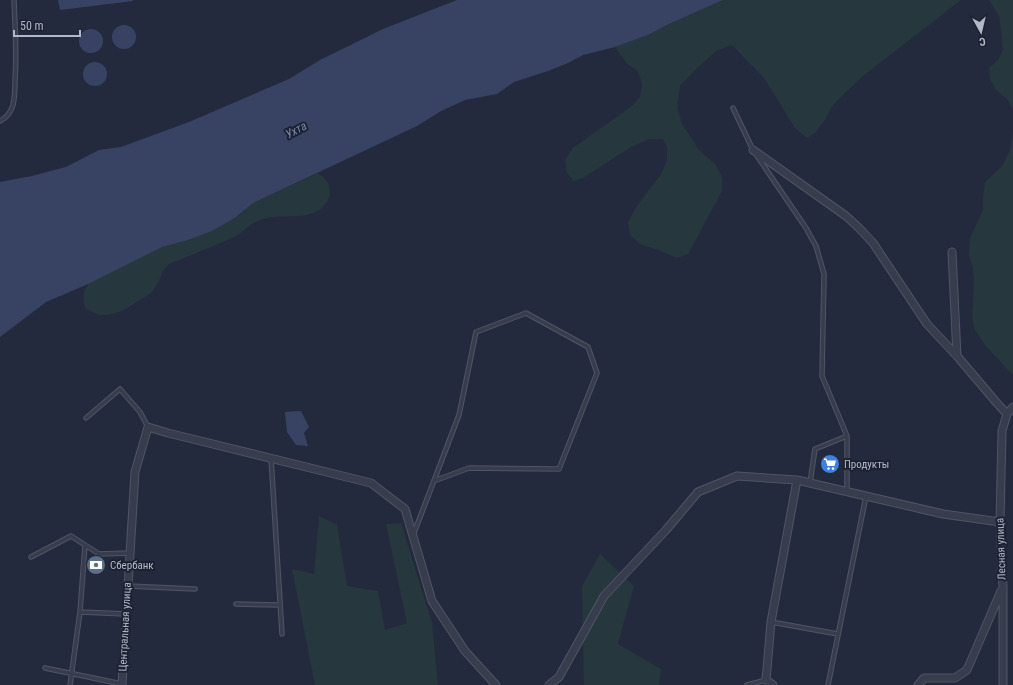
<svg xmlns="http://www.w3.org/2000/svg" width="1013" height="685" viewBox="0 0 1013 685" font-family="'Roboto Condensed',sans-serif">
	<style>
		.green { fill: #26373e }
		.water { fill: #384364 }
		.lines { fill: none; stroke-linecap: round; stroke-linejoin: round }
		.lane-casing { stroke: #505565; stroke-width: 5.5 }
		.street-casing { stroke: #505565; stroke-width: 9 }
		.lane { stroke: #383d4d; stroke-width: 3.5 }
		.street { stroke: #383d4d; stroke-width: 7 }
		.labels { text-anchor: middle; dominant-baseline: central; stroke-width: 4; stroke-linejoin: round; paint-order: stroke }
		.poi-label { font-size: 11px; fill: #b3b8c8; stroke: #1d2232; text-anchor: start }
		.street-label { font-size: 11px; fill: #b3b8c8; stroke: #1d2232 }
		.water-label { font-size: 12px; font-style: italic; fill: #7c89b0; stroke: #1d2232 }
	</style>
	<rect width="100%" height="100%" fill="#242a3d"/>
	<path class="green" d="M723,0h238l-98,76 -18,17 -12,12 -8,15 -10,13 -8,5 -12,-10 -31,-50 -32,-33 -16,6 -21,19 -15,16 -3,21 5,17 17,26 17,15 6,13v13l-34,63 -11,4 -19,-8 -18,-6 -10,-9 -2,-13 7,-13 13,-18 12,-15 7,-15v-14l-4,-8h-14l-18,8 -48,31 -9,3 -7,-8 -2,-13 8,-12 59,-42 8,-9 2,-13 -4,-13 -11,-7 -12,-17 33,-12 21,-11z
		M988,0h25v110l-5,-10 -12,-10 -6,-11 -1,-11 9,-8 5,-10 -4,-34 -9,-15z
		M1013,132v242l-3,-2 -25,-27 -10,-15 -3,-12 2,-35 -1,-15 -4,-13 1,-17 13,-28v-13l2,-15 17,-16 8,-16z
		M318,173c7,5 12,10 12,19 0,7 -4,12 -8,16 -18,14 -42,4 -62,12 -10,3 -17,13 -26,17 -21,10 -43,18 -65,27l-6,7 -4,10 -8,12 -29,18 -14,4h-9l-13,-6c-4,-11 -3,-15 2,-25l74,-37 23,-6 51,-24 17,-14z
		M319,516l18,9 10,61 31,5 7,39 22,-7 -21,-99 15,-1 31,100 6,62h-123l-23,-116 22,5z
		M600,554l34,32 -16,58 43,25 -2,16h-75l-2,-99z"/>
	<path class="water" d="M58,0h75v1l-73,9z
		M457,0h266l-54,24 -21,11 -33,12 -32,8 -15,8 -20,8 -34,11 -17,12 -32,6 -24,11 -24,15 -164,77 -17,14 -24,14 -27,10 -23,6 -74,37 -42,18 -46,35v-155l32,-6 34,-9 33,-17 22,-3 68,-25 100,-43 31,-19 63,-31z
		M112 37a12 12 0 1 1 24 0a12 12 0 1 1-24 0Z
		M79 41a12 12 0 1 1 24 0a12 12 0 1 1-24 0Z
		M83 74a12 12 0 1 1 24 0a12 12 0 1 1-24 0Z
		M301,411l8,16 -5,6 4,13 -12,-1 -9,-13 -2,-20z"/>
	<g class="lines">
		<defs>
			<path id="lane" d="M733,108l20,42 53,78 10,18 8,28 -2,102 25,60v55
				M0,121c6,-3 11,-9 13,-16 2,-8 2,-17 2,-25 2,-27 0,-53 -1,-80
				M86,418l34,-29 20,23 8,15
				M271,458l11,176
				M810,483l5,-34 32,-13
				M414,533l45,-118 17,-83 50,-19 62,34 9,26 -38,96 -90,-1 -35,13
				M31,557l40,-21 28,18 31,-1
				M128,586l67,3
				M236,604l44,1
				M80,612l46,2
				M771,622l67,12
				M45,668l77,16
				M70,685l10,-73 5,-67
				M747,685l19,-5
				M828,685l38,-189"/>
			<path id="street" d="M753,150l93,66 13,12 14,15 54,81 30,32 39,46 11,12
				M952,252l5,104
				M122,685l13,-213 13,-45 20,6 203,50 34,26 27,92 33,50 31,34
				M549,685l10,-8 45,-81 62,-66 32,-38 39,-16 60,4 146,34 57,8
				M773,685l-7,-5 5,-58 26,-142
				M918,685l6,-7h31l12,-8 34,-79
				M1003,685v-97l-3,-66 2,-91 5,-17 6,-7"/>
		</defs>
		<use href="#lane" class="lane-casing"/>
		<use href="#street" class="street-casing"/>
		<use href="#lane" class="lane"/>
		<use href="#street" class="street"/>
	</g>
	<defs>
		<symbol id="supermarket-disc" viewBox="-11 -11 22 22"><circle r="9.5" fill="#3f7fe0" stroke="#1d2232"/><path d="M-6-5.5h2.5l.6 2H6L4.5 2H-2.5L-4.4-4H-6ZM-1.5 3.2a1.3 1.3 0 1 0 .1 0ZM3 3.2a1.3 1.3 0 1 0 .1 0Z" fill="#fff"/></symbol>
		<symbol id="bank-disc" viewBox="-11 -11 22 22"><circle r="9.5" fill="#5c6f8a" stroke="#1d2232"/><path d="M-6-4H6V4H-6ZM0-2.3a2.3 2.3 0 1 0 0 4.6a2.3 2.3 0 1 0 0-4.6Z" fill="#fff"/></symbol>
	</defs>
	<g fill-rule="evenodd">
		<use href="#supermarket-disc" x="819" y="453" width="22" height="22"/>
		<use href="#bank-disc" x="85" y="554" width="22" height="22"/>
	</g>
	<g class="labels">
		<g class="poi-label">
			<text x="844" y="464">Продукты</text>
			<text x="110" y="565">Сбербанк</text>
		</g>
		<g class="street-label">
			<text transform="translate(1001 549) rotate(-92)">Лесная улица</text>
			<text transform="translate(125 627) rotate(-87)">Центральная улица</text>
		</g>
		<g class="water-label">
			<text transform="translate(296 130) rotate(-28)">Ухта</text>
		</g>
	</g>
	<g transform="translate(981 32) rotate(172)" stroke="#1d2232" stroke-width="3" paint-order="stroke">
	<path d="M0-3L7 15L0 10L-7 15Z" fill="#b3b8c8"/>
	<text y="-6" font-size="11" font-weight="bold" text-anchor="middle" fill="#b3b8c8">С</text>
	</g>
	<path d="M14 30v6h66v-6" fill="none" stroke="#b3b8c8" stroke-width="2"/>
	<text x="20" y="30" font-size="12" fill="#b3b8c8" stroke="#1d2232" stroke-width="3" paint-order="stroke">50 m</text>
</svg>
